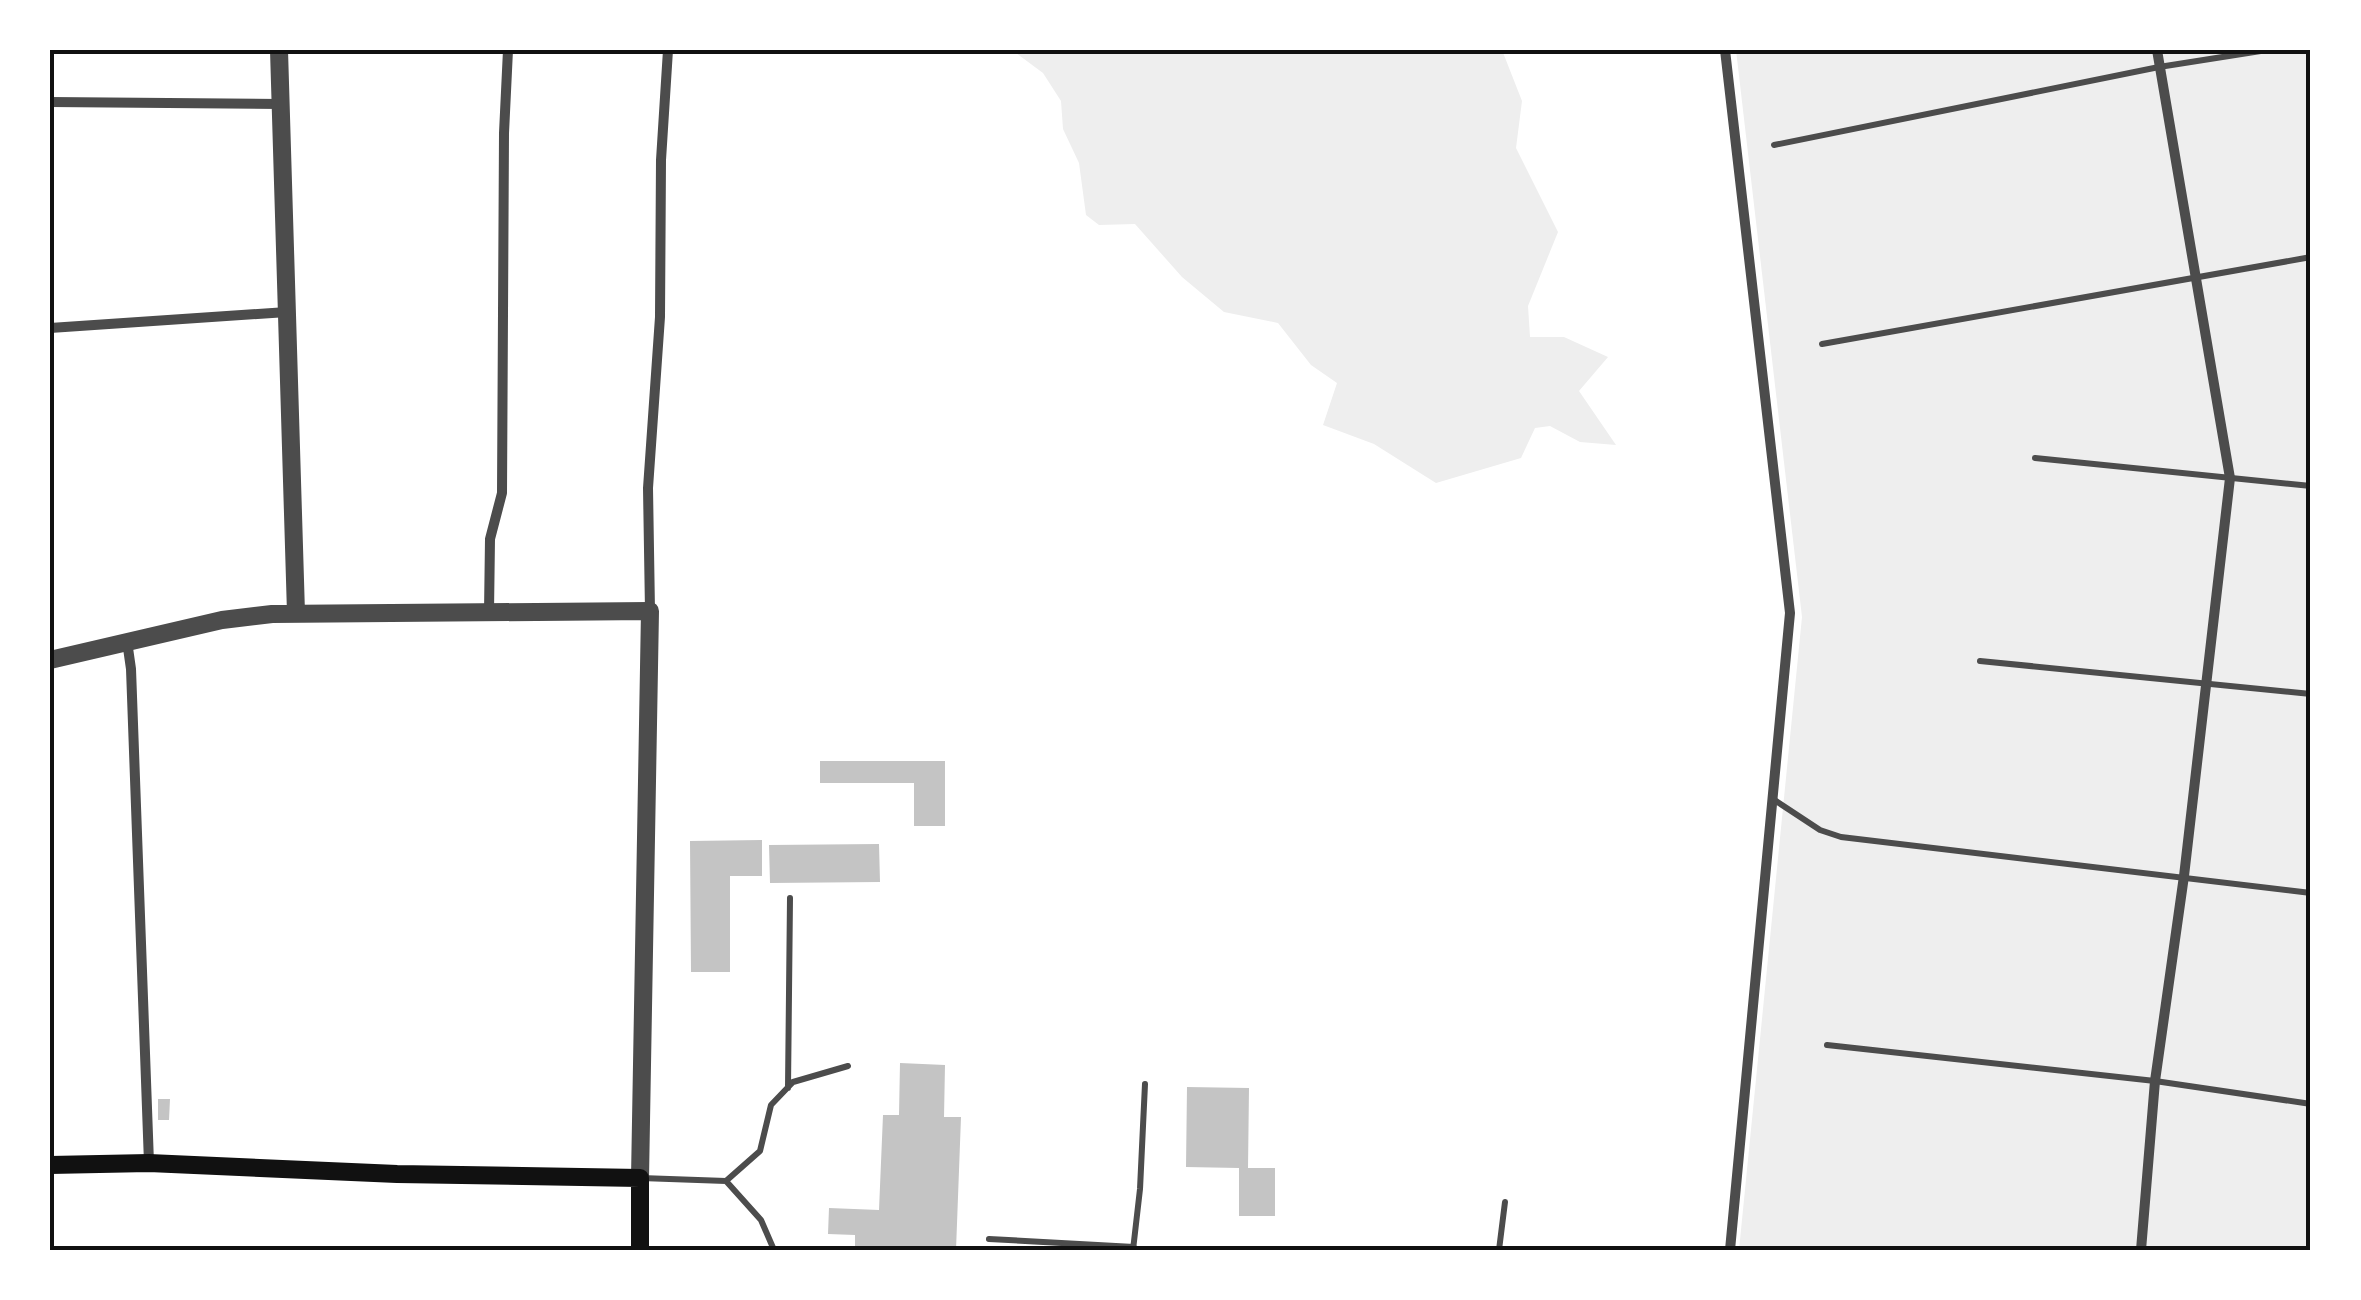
<svg xmlns="http://www.w3.org/2000/svg" width="2361" height="1300" viewBox="0 0 2361 1300" font-family="Inter,sans-serif">
	<style>
		.green { fill: #eee }
		.building { fill: #c4c4c4 }
		.lines { fill: none; stroke-linecap: round; stroke-linejoin: round }
		.service { stroke: #4c4c4c; stroke-width: 6 }
		.minor { stroke: #4c4c4c; stroke-width: 10 }
		.tertiary { stroke: #4c4c4c; stroke-width: 18 }
		.secondary { stroke: #111; stroke-width: 18 }
		.neatline { fill: none; stroke: #111; stroke-width: 4 }
	</style>
	<rect width="100%" height="100%" fill="#fff"/>
	<path class="green" d="M1012,50h490l20,51 -6,47 42,84 -30,74 2,31h34l44,20 -29,34 37,54 -36,-3 -30,-16 -15,2 -14,30 -85,25 -62,-39 -51,-19 14,-42 -26,-18 -33,-42 -54,-11 -42,-35 -47,-53 -36,1 -13,-10 -7,-52 -16,-34 -2,-28 -18,-28z
		M1736,50h575v1200h-572l63,-633z"/>
	<path class="building" d="M820,761h125v65h-31v-43h-94z
		M762,840v36h-32v96h-39l-1,-131z
		M879,844l1,38 -110,1 -1,-38z
		M900,1063l45,2 -1,52h17l-5,133h-101v-15l-27,-1 1,-26 50,2 4,-95h16z
		M1187,1087l62,1 -1,80h27v48h-36v-48l-53,-1z
		M158,1099h12l-1,21h-11z"/>
	<g class="lines">
		<path class="service" d="M1774,145l385,-78 108,-17
			M1822,344l489,-87
			M2035,458l276,28
			M1980,661l331,33
			M1773,799l47,31 21,7 470,56
			M1827,1045l328,36 156,23
			M788,1088l2,-190
			M641,1178l85,3 35,39 13,30
			M726,1181l34,-30 11,-46 22,-23 55,-16
			M989,1239l145,8
			M1133,1250l7,-61 5,-105
			M1499,1250l6,-48"/>
		<path class="minor" d="M1725,50l65,563 -60,637
			M50,102l231,2
			M50,328l237,-16
			M650,611l-2,-123 12,-171 1,-157 7,-110
			M489,612l1,-73 12,-46 2,-360 4,-83
			M127,641l4,28 18,494
			M2141,1250l14,-169 29,-205 46,-398 -73,-428"/>
		<path class="tertiary" d="M279,50l17,563
			M50,660l172,-40 50,-6 378,-3 -10,567"/>
		<path class="secondary" d="M50,1165l99,-2 248,11 243,4v72"/>
	</g>
	<rect width="2361" height="1300" fill="none" stroke="#ffffff" stroke-width="105"/>
	<rect x="52" y="52" width="2256" height="1196" class="neatline"/>
</svg>
